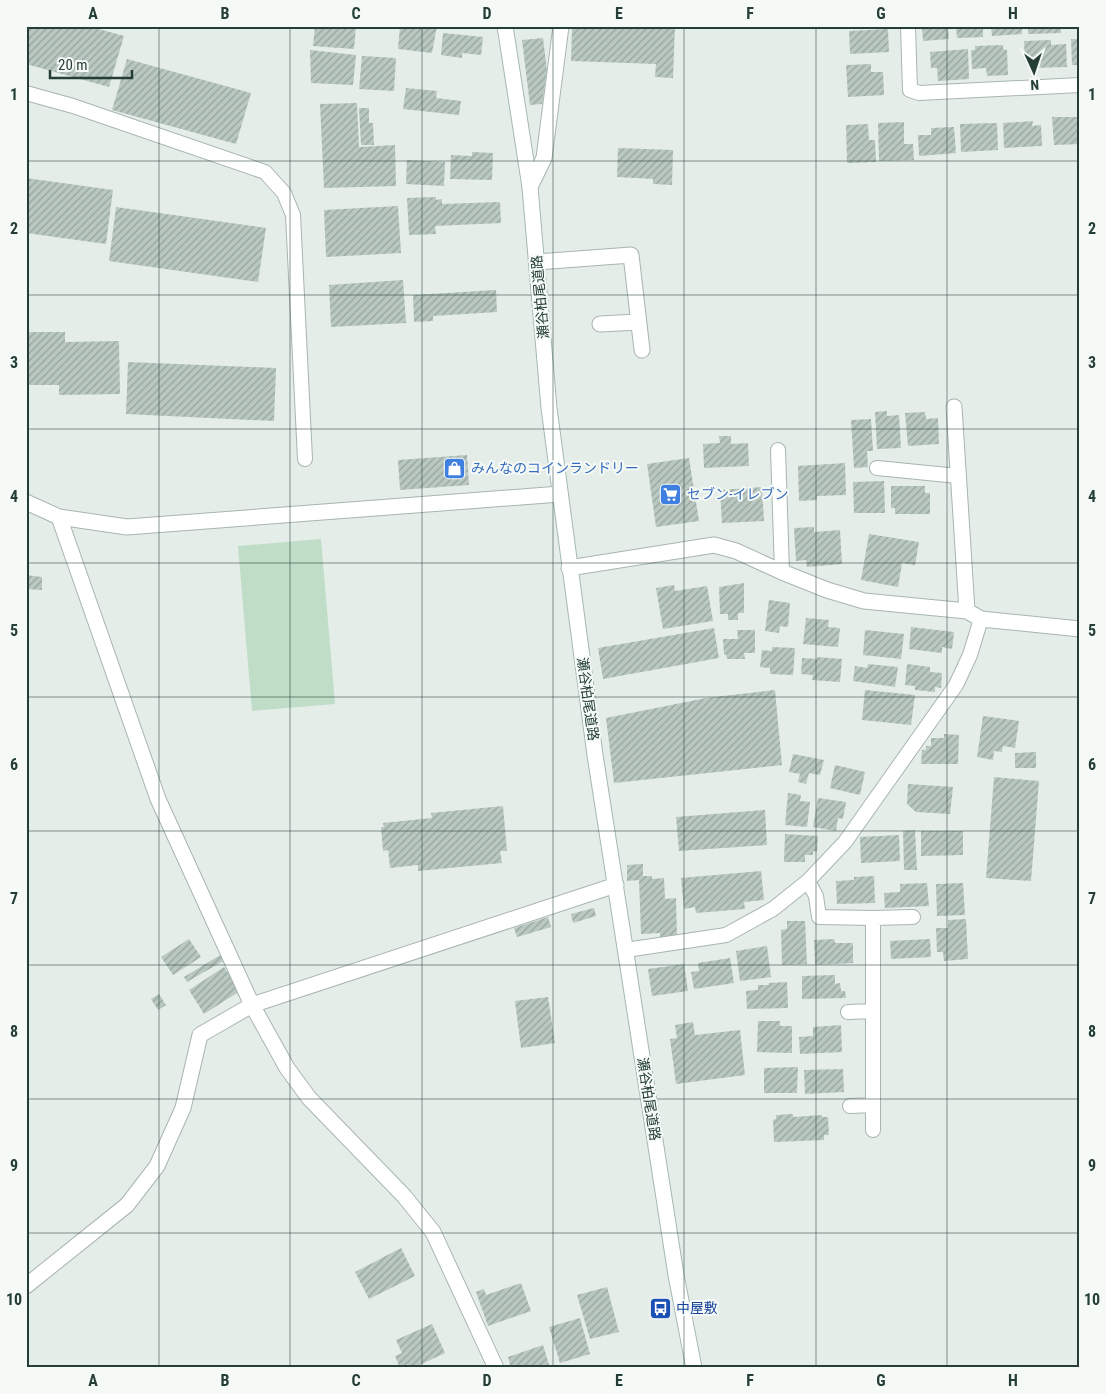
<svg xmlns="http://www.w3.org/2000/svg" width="1106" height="1394" viewBox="0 0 1106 1394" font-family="'Roboto Condensed','Noto Sans JP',sans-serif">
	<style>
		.grass { fill: #bfddc7 }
		.building { fill: url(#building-hatch) }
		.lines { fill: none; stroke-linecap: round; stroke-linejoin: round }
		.service-casing { stroke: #a8b5b0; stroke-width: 16 }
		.minor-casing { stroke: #a8b5b0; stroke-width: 17 }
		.secondary-casing { stroke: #a4b8b1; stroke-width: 17 }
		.service { stroke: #fff; stroke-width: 14 }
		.minor { stroke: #fff; stroke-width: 15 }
		.secondary { stroke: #fff; stroke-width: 15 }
		.grid { fill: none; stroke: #253e37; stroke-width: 1; stroke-opacity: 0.55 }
		.labels { text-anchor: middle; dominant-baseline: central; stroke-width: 4; stroke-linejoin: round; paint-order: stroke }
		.street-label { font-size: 14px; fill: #253e37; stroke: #f5faf7 }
		.shop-label { font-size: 14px; fill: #366cbe; stroke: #f5faf7; text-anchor: start }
		.transit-label { font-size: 14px; fill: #164399; stroke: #f5faf7; text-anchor: start }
		.neatline { fill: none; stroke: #253e37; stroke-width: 2 }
		.grid-label { font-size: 16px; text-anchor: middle; font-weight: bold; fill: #253e37 }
	</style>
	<defs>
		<pattern id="building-hatch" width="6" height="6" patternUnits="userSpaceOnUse" patternTransform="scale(1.25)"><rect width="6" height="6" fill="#bac8c2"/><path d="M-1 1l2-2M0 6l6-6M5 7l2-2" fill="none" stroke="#97a49e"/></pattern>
	</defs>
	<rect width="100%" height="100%" fill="#e5ede9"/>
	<path class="grass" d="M321,539l14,165 -83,7 -14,-165z"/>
	<path class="building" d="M26,26h62l36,10 -15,51 -83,-23z
		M315,26h41l-2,23 -41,-3z
		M400,26h37l-5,27 -34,-4z
		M585,26h90l-2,52 -18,-1 1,-13 -85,-3 1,-32h13z
		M922,26h26l1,13 -26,2z
		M956,26h27v11l-26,1z
		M991,26h31v8l-30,2z
		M1028,26h33v7l-33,1z
		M888,29l1,23 -39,2 -1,-23z
		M443,33l40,4 -2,18 -19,-2v5l-21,-3z
		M543,38l4,33 -5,33 -12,1 -8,-65z
		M1071,39h9v26h-8z
		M1051,40v5l15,-1 1,23 -38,1 -1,-7 -3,1 -1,-21z
		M1003,45v4l4,1 1,25 -21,1 -1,-8 -14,1 -1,-19h4v-4z
		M968,49l1,30 -31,2 -1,-13h-6l-1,-16z
		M310,50l46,5 -3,30 -42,-2z
		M362,56l34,2 -2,33 -35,-2z
		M127,59l124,34 -15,51 -124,-34z
		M871,64v8h12l1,23 -36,2 -2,-32z
		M406,88l31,3 -1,7 25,3 -2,14 -56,-6z
		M357,103l2,44 36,-2 1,41 -72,2 -4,-84z
		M359,108h10v15h4l1,22h-13z
		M1052,117h28v27l-26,1z
		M1033,121l-1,5 9,-1 1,21 -38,2 -1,-25z
		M904,122v22h9l1,16 -35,1 -1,-38z
		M997,123l1,27 -37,2 -1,-28z
		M868,124l1,16h6l1,22 -29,1 -1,-38z
		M954,127l2,26 -37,3 -1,-21h13v-7z
		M618,148l55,2 -1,35 -19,-1v-5l-36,-2z
		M472,152l21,1 -1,27 -42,-1 1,-24 21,1z
		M407,160l38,2 -1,24 -38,-2z
		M26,178l87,12 -7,54 -80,-11z
		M436,197v3l6,-1v5l58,-2 1,21 -66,3 1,8 -27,1 -2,-37z
		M398,206l3,47 -75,4 -2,-47z
		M116,207l150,21 -8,54 -149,-21z
		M403,280l3,43 -75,4 -2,-42z
		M496,290l1,22 -64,4v5l-19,1 -1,-27z
		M26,332h39v10l54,-1 1,53 -61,1v-10h-33z
		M128,362l148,6 -2,53 -148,-7z
		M887,411v5l12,-1 2,33 -24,1 -2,-37z
		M925,412l1,7 12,-1 1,26 -31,2 -3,-33z
		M871,419l2,32h-6l1,16 -14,1 -3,-48z
		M719,436h12v8l17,-1 1,23 -45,2 -1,-24 17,-1z
		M467,455l2,30 -69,5 -2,-30z
		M689,458l10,63 -43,6 -9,-63z
		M845,463l1,32 -29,1v4l-18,1 -1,-35z
		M884,481l1,32h-31l-1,-31z
		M891,486h34v7h5v21h-35v-6h-4z
		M762,487l2,34 -42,2 -2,-33z
		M814,527v5l26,-2 2,34 -35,3 -1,-7 -10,1 -2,-33z
		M869,534l50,8 -4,23 -13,-2 -4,24 -37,-7z
		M26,575l16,2v13l-16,-1z
		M744,583v30h-6v7h-10v-6h-8l-1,-27z
		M674,585l1,6 32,-5 6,35 -50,8 -7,-41z
		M769,600l21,3 -2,24 -8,-1 -1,7 -14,-2z
		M806,618l23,2 -1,7 12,1 -2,19 -35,-3z
		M911,627l43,5 -2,17 -10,-2v6l-33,-4z
		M714,628l5,30 -116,21 -5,-31z
		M737,630h18v23h-11l1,6h-18l-1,-5 -2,1 -1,-16h15z
		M865,630l39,4 -3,25 -38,-4z
		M772,647l23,1 -2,27 -23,-1v-6l-10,-1 2,-17 10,1z
		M817,657l25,2 -2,23 -28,-2 1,-5 -12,-1 1,-16 15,1z
		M868,664l30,3 -3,20 -42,-6 2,-15 12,2z
		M907,664l23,3v5l12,1 -1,15 -6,-1v5l-20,-2v-4l-10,-1z
		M775,690l7,75 -168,18 -8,-65 100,-20z
		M865,690l50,5 -4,30 -49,-5z
		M983,716l36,5 -4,27 -12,-2 -1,6 -8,-1 -1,9 -16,-3z
		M944,734l15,1 -1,29h-37l1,-14h4v-4h5v-8h13z
		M1036,752v16h-21v-15z
		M793,754l31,6 -4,15 -11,-2 -3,11 -8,-2 2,-8 -11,-2z
		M835,765l30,7 -5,23 -30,-7z
		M994,777l45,4 -8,100 -45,-3z
		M908,784l45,3 -3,27 -34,-2 -9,-8z
		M788,793l13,2 -1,6 10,1 -3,25 -22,-2z
		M818,798l28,4 -3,17 -5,-1 -2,13 -23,-4z
		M503,806l4,45h-7l2,12 -84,8v-6l-28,3 -2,-18 -5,1 -2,-24h3l-1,-4 49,-5 -1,-5z
		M765,810l2,35 -88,6 -3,-34z
		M915,830l2,40h-13l-1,-39z
		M921,831h42v24l-42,1z
		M785,834l33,2 -1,16 -4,-1v4h-8v7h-21z
		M899,835l1,26 -39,2 -1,-26z
		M643,864v12h9v3l12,-1 1,21 11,-1 1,39 -17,1v-5l-19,1 -2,-54 -12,1v-16z
		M761,871l3,29 -20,2 1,7 -49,4 -1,-6 -11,2 -3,-31z
		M874,876l1,27 -38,1 -1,-23 18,-1v-3z
		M927,883l2,23 -44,2 -1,-15 16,-1v-8z
		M963,883l2,32 -28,1 -1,-32z
		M594,908l2,8 -23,7 -2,-9z
		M548,917l3,10 -34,10 -3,-9z
		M966,919l2,40 -24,2 -1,-9h-6l-1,-24h12v-8z
		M787,921h18l2,43 -25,1 -1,-35 6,-1z
		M189,939l12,18 -28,18 -12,-18z
		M834,939l1,4h18v20l-38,2 -1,-25z
		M930,939l1,18 -40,2 -1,-18z
		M767,946l4,31 -31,4 -4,-30z
		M222,954l3,6 -38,22 -3,-5z
		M730,958l4,25 -40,6 -3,-17 8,-1 -1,-8z
		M684,964l4,27 -36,5 -4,-27z
		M224,967l16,24 -36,23 -15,-24z
		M835,975v9l5,-1 1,8h4l1,7 -44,1v-23z
		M787,982l1,26 -41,1 -1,-18 12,-1v-5h11v-2z
		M159,994l7,11 -8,5 -7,-11z
		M548,997l7,46 -34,5 -6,-47z
		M758,1021h22v5h12v27l-35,-1z
		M693,1022l2,13 45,-5 5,45 -69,9 -6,-45 7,-1 -2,-13z
		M841,1025l1,27 -42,2 -1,-17 14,-1v-9z
		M798,1067l-1,26h-33v-25z
		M843,1069l1,23 -39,2 -1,-24z
		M793,1114v3l29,-2v2h6l1,18h-5v5l-50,2 -1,-22 3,-1v-4z
		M401,1248l14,28 -46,23 -14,-27z
		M521,1283l10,28 -43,15 -12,-34 8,-3 2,6z
		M607,1287l12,45 -29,7 -13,-44z
		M580,1318l10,36 -30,9 -11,-36z
		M432,1324l13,29 -32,15h-3l-2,-4 -8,4 -5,-12 7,-3 -6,-13z
		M543,1345l7,23h-39l-3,-11z"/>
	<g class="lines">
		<defs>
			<path id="service" d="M908,26l2,64 9,3 161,-8
				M26,93l47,13 192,66 19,21 9,22 12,244
				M778,450l4,122
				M877,468l81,8
				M808,881l8,15 3,21 54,1v212
				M873,918l40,-1
				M626,950l100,-15 47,-26 35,-28 37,-39 111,-157 14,-30 11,-36
				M848,1012l25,-1
				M850,1106l23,-1"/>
			<path id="minor" d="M530,187l14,-29 17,-132
				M537,262l94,-7 11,95
				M600,324l38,-2
				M954,407l13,204
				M26,502l33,15 68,10 433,-33
				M59,517l99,282 94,206 35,63 22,30 95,98 29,36 63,136
				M569,568l145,-23 22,6 46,21 45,18 37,11 103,10 14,8 99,10
				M26,1286l101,-81 30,-39 26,-58 17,-73 52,-30 364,-120"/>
			<path id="secondary" d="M505,26l25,161 19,221 46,347 81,520 18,93"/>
		</defs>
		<use href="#service" class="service-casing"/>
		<use href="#minor" class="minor-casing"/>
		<use href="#secondary" class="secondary-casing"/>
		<use href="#service" class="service"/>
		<use href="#minor" class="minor"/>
		<use href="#secondary" class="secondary"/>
	</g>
	<path class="grid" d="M159,26v1342M290,26v1342M422,26v1342M553,26v1342M684,26v1342M816,26v1342M947,26v1342M26,161h1054M26,295h1054M26,429h1054M26,563h1054M26,697h1054M26,831h1054M26,965h1054M26,1099h1054M26,1233h1054"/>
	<defs>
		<symbol id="shop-square" viewBox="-11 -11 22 22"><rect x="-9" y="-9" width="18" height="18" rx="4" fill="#3f7fe0" stroke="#f5faf7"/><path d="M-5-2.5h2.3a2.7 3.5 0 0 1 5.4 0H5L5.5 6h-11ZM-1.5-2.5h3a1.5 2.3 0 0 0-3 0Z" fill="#fff"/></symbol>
		<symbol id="supermarket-square" viewBox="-11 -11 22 22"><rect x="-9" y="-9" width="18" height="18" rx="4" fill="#3f7fe0" stroke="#f5faf7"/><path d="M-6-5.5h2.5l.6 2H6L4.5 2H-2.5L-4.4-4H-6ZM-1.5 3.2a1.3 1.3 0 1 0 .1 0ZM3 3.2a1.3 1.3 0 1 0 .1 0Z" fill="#fff"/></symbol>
		<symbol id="bus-square" viewBox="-11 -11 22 22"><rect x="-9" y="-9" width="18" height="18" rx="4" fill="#1a4fb4" stroke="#f5faf7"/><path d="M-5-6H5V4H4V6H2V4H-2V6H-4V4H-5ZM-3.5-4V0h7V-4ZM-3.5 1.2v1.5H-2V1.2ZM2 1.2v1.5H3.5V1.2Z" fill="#fff"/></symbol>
	</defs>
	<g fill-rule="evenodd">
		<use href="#shop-square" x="442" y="456" width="25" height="25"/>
		<use href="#supermarket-square" x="658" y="482" width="25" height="25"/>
		<use href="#bus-square" x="648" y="1296" width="25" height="25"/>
	</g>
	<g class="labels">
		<g class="street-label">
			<text transform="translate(540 297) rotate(-95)">瀬谷柏尾道路</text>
			<text transform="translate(588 699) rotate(82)">瀬谷柏尾道路</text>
			<text transform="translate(649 1099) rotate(81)">瀬谷柏尾道路</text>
		</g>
		<g class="shop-label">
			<text x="471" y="468">みんなのコインランドリー</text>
			<text x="687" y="494">セブン-イレブン</text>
		</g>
		<g class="transit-label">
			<text x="676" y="1308">中屋敷</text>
		</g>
	</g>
	<rect width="1106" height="1394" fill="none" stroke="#f5faf7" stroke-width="55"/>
	<g transform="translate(1034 72) rotate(177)" stroke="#f5faf7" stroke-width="4" paint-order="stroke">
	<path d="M0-4L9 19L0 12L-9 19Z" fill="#253e37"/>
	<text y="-8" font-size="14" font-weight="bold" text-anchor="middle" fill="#253e37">N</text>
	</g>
	<path d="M50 70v8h82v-8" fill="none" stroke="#253e37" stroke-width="2.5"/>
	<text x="58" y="70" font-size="15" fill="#253e37" stroke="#f5faf7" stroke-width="4" paint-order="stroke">20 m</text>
	<rect x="28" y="28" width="1050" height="1338" class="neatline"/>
	<g class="grid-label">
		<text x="93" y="19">A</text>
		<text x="225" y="19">B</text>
		<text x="356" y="19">C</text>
		<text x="487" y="19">D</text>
		<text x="619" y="19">E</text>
		<text x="750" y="19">F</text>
		<text x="881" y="19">G</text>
		<text x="1013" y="19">H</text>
		<text x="14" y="100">1</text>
		<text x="1092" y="100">1</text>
		<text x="14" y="234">2</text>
		<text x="1092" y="234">2</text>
		<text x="14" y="368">3</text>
		<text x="1092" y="368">3</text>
		<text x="14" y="502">4</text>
		<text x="1092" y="502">4</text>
		<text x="14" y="636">5</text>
		<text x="1092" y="636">5</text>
		<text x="14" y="770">6</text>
		<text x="1092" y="770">6</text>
		<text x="14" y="904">7</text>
		<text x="1092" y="904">7</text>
		<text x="14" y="1037">8</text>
		<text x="1092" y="1037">8</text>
		<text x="14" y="1171">9</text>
		<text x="1092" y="1171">9</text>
		<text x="14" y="1305">10</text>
		<text x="1092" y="1305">10</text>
		<text x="93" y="1386">A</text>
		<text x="225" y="1386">B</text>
		<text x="356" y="1386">C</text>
		<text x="487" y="1386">D</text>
		<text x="619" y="1386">E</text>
		<text x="750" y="1386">F</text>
		<text x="881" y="1386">G</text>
		<text x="1013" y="1386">H</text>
	</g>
</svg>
